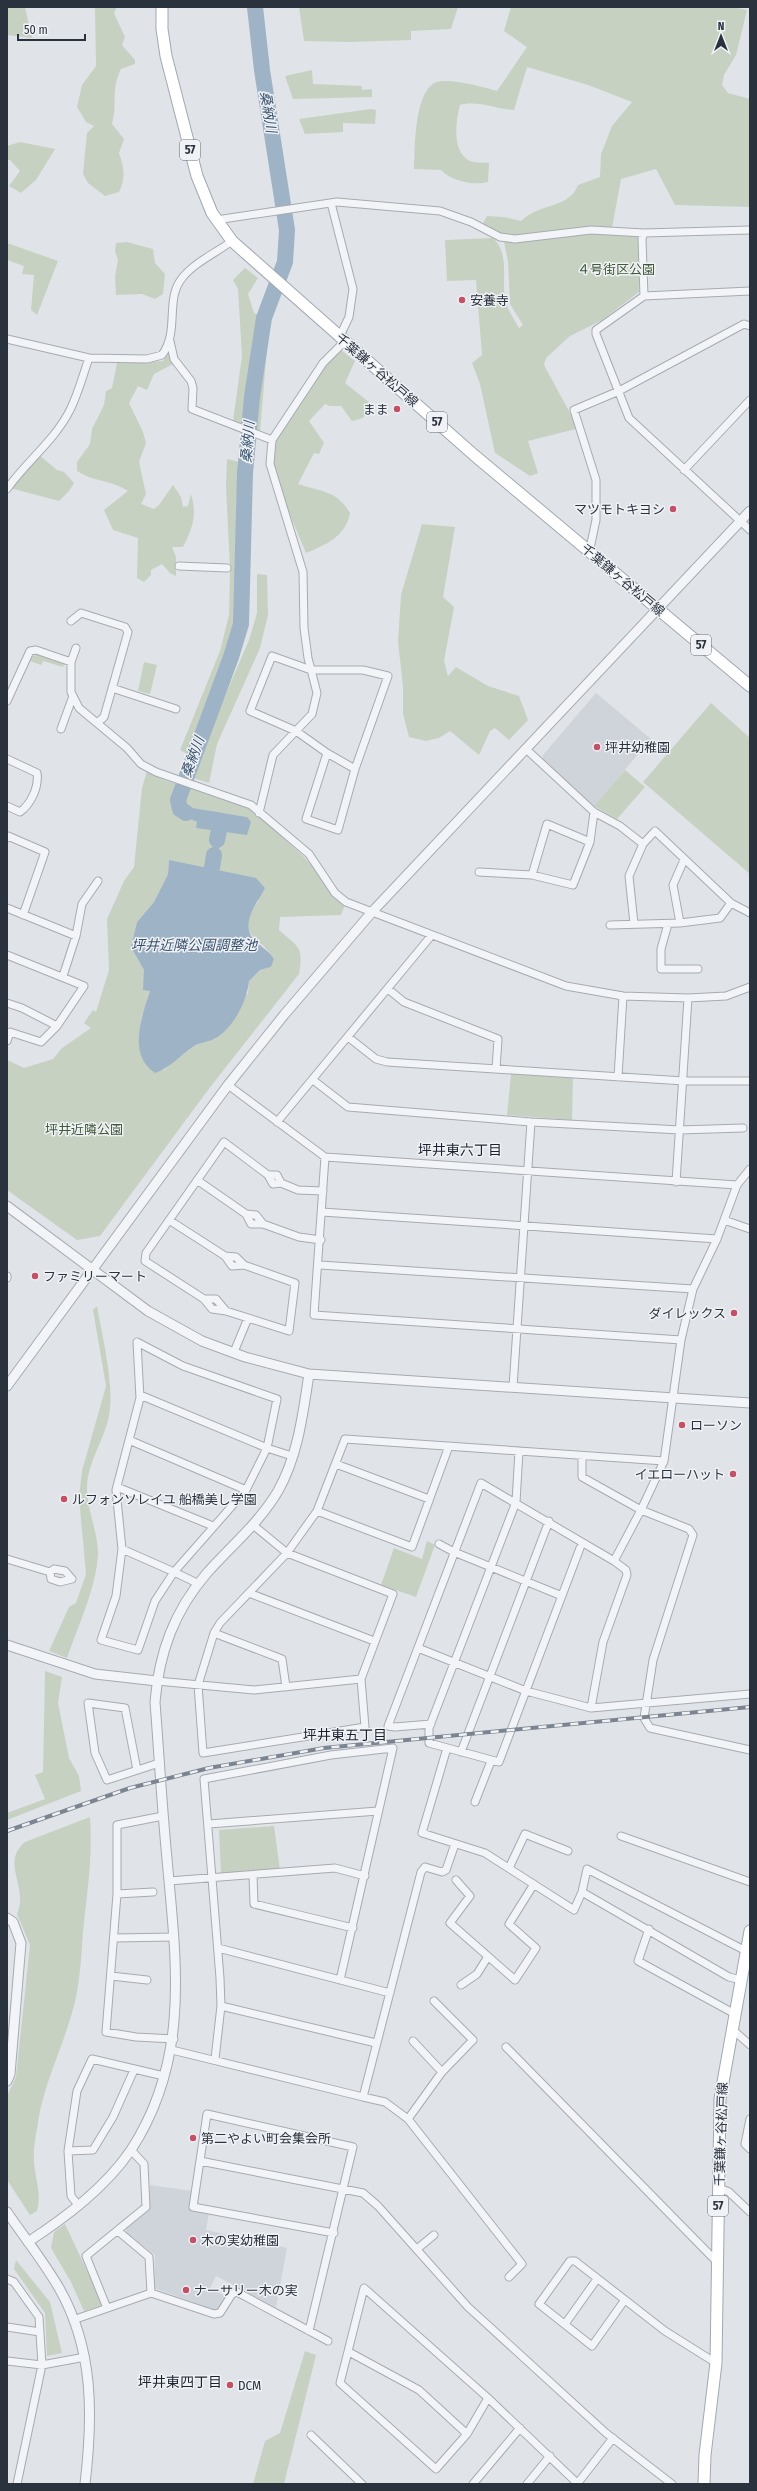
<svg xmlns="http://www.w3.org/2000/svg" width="757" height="2491" viewBox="0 0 757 2491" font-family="'Fira Sans Condensed','Noto Sans JP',sans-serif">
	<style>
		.built { fill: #cfd3da }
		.green { fill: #c7d1c2; fill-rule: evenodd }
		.water { fill: #9eb3c5 }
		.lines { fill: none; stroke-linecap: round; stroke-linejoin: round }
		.river { stroke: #9eb3c5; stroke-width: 16 }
		.minor-casing { stroke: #a6abb2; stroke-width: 9 }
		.tertiary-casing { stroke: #a6abb2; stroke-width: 11 }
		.primary-casing { stroke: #a1a8b3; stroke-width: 13 }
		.minor { stroke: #f3f4f7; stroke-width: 7 }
		.tertiary { stroke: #f3f4f7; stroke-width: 9 }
		.primary { stroke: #fff; stroke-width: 11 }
		.rail-casing { stroke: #7b8490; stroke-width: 4 }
		.rail { stroke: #f0f2f6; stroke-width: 2.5; stroke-dasharray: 8; stroke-linecap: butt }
		.poi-dot { fill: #c35065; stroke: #f0f2f6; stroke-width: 1.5 }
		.labels { text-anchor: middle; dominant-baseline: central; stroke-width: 3; stroke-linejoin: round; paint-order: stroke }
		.shield { fill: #f0f2f6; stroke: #656c75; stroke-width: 1 }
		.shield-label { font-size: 12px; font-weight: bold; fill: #2a323e }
		.park-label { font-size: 13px; fill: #405939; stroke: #f0f2f6 }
		.poi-label { font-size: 13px; fill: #2a323e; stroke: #f0f2f6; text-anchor: start }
		.street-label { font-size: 13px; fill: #2a323e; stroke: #f0f2f6 }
		.water-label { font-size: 14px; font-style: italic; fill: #38526e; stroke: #f0f2f6 }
		.neighbourhood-label { font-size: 14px; fill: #1c232f; stroke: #f0f2f6 }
	</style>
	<rect width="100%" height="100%" fill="#e0e4e8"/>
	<path class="built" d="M596,693l55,46 -57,67 -51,-44v-7z
		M150,2185l42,6 -2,18 19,4 -3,17 81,18 -11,59 -60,-31 -6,12 16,8 -7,12 -5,2 -60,-22 1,-33 -29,-23v-5l24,-20z"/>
	<path class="green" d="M7,7h18l7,31 -25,-3z
		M95,7h22l-3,6 11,24 -3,8 13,15v4l-14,5c-11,24 -3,33 -9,55l12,15 -5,14c5,14 7,25 0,39l-14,4 -17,-13 -5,-9 4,-41 7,-7 -8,-4 -9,-15 5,-22 14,-19z
		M299,7h159l-7,22 -40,2v9l-62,2 -45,-1z
		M511,7h222l14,3 -11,45 -12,20 -2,10 6,8 22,6v108l-75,-2 -19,-36 -35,10 -9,49c-31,3 -79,14 -108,8 -8,-1 -16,-8 -21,-13l4,-7 17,1 17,4c20,-19 48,-12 57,-36l22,-8 1,-23 11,-28 20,-24 -44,-17 -61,-18 -13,43c-20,-1 -34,-10 -54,-5 -4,16 -9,46 10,56 4,2 13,1 19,2l-1,19c-14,4 -37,-1 -47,-12l-27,-1c1,-20 0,-80 23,-87 13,-4 47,5 60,9l30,-44 -23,-16z
		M312,70l1,14 49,2v4l10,-1v8l-79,2 -8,-23z
		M371,109l5,1 -1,14 -32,-1v9l-38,2 -6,-15z
		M20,142l35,7 -19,31 -15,13 -12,-7 11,-15 -10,-11h-3v-14z
		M591,233l47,1 1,58 -37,28 -32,16 -24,22 -2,7 27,50 5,14 -48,12 10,32 -8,3 -35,-23 -15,-69 -8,-21 10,-8 -6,-75 -29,1 -2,-41 48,-2c19,18 6,46 14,68 3,7 8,15 12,22l4,-3 -13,-21 -2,-43 -4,-19 27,-1 21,-7z
		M127,242l26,7 2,14 10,11 -2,20 -8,5 -13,-5 -26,1 -1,-19 3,-16 -3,-9 1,-8z
		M7,243l51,18 -21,54 -6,-5 3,-35 -12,-1 2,-8 -17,-6z
		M245,268l13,10 -10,16 6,19 10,5 5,6 -9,108 -27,-11 9,-65 -4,-67 -5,-9z
		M341,350l14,11 -10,22 25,20 1,5 -8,10 -11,3 -11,-15h-11l-5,-2 -16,17 15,22 -5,11 -5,-1 -16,31c23,8 39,6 52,29 -4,23 -24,32 -44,40l-23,-55 -10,-33 1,-23 51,-78z
		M169,353l4,11 -19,10 -7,16 -9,-4 -9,17 14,29 3,11 -7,19 7,32 -5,10 13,5 5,-4 14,-20 8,12 2,10 5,-1 3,-12c6,21 2,34 -8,53h-11l4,10v19l-6,-3 -8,-9 -11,6v5l-7,7 -7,-4 1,-40 -25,-8 -9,-20 24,-19c-16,-11 -35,-9 -51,-20v-9l13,-18 2,-15 12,-24 2,-14 6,-3 5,-25 46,-2z
		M38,454l19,16 7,2 10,11 -5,8 -10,10 -49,-13z
		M227,459l13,3c-10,57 6,114 -3,170l-48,123 -9,-5 40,-99 9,-36 1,-46 -4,-83z
		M422,524l33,3 -12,70 11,10 -10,54 4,15 8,-9 32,19 31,10 9,24 -19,20 -14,-12 -5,3 -11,24 -29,-24 -11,7 -13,3 -17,-4 -6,-23v-28l-5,-44 3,-47z
		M257,574l10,1 1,40 -8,33 -43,96 -8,39 -19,-6 59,-137 8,-27z
		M40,654l24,9 -1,4 -20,-6 -2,4 -11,-4 2,-5z
		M144,662l13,3 -7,29 -12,-3z
		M711,703l39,35v136l-107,-92z
		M625,770l20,17 -28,32 -23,-13z
		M147,771l17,9 85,27 55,50 42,46 -5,12 -61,2 -1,13c19,17 25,16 20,44l-91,116 -108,146 -23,4 -70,-50v-130l17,8 29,-9 9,-11 29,-20 -7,-5 9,-13 3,2 13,-42 -2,-51 17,-38 10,-14 8,-79zM183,796l4,9 6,3 54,9 -50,11v-6l-11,-5zM169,860l90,40c-25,38 -1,33 15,59l-3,8 -11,3 -11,11 -1,12 -33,46c-20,3 -36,18 -51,31l-24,-19 1,-31 9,-29 -6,-13v-8l-13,-23 6,-25 17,-20 14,-28z
		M511,1074l62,3 -1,43 -65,-5z
		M97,1306c5,30 18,80 12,109 -4,24 -21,46 -22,72 0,24 11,45 11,66 -1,33 -20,73 -31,105l-18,-7 20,-44 7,-4 10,-29 -7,-76 3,-27 24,-85 -13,-76z
		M427,1541l8,4 -19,52 -35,-12 13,-37 28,11z
		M45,1671l17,6 -4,26 11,55 10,18 2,15 -74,29v-7l38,-14 -10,-24 8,-3z
		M90,1817c3,39 -3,76 -7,115 -2,27 -3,54 -11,81 -10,35 -26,67 -33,103 -2,15 -6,30 -5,45 1,18 8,32 3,50l-7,4 -23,-35v-84l9,-19 14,-132 -13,-31c12,-27 -17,-51 8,-72z
		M274,1826l6,44 -59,3 -2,-43z
		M65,2224l38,81 -19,6 -13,-29 -20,-34 3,-16z
		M16,2260l34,42 12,51 -15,3 -2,-43 -31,-44z
		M305,2351l11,4 -32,129h-31l12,-43 15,-8z"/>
	<path class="water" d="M174,794l9,2 1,6 9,6 54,9 4,5 -4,13 -51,-7 1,-6 -11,-5 -13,-3z
		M169,860l87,18 9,10c-8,16 -27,37 -9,54 7,6 13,9 18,17l-3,8 -11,3 -11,11c-2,20 -15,46 -33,57 -7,4 -16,4 -23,9 -13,8 -23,21 -38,26 -28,-18 -13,-57 -5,-82l-7,-1 1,-20 -13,-23 6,-25 17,-20 14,-28z"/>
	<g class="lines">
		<path class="river" d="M186,813l-6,-4 -2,-9 53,-143 10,-33 4,-151 7,-76 12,-79 21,-56 2,-32 -25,-160 -7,-63
			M211,819l10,2 -4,19
			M211,874l3,-19"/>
		<defs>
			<path id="minor" d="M331,203l22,86 -4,28 -10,21
				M216,220l121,-18 103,9 31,11 29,15 15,2 76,-9 53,3 106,-3
				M750,291l-106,5 -48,34v4l33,84 121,112
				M644,296l-2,-57 2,-6
				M7,339l82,19 58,1 15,-4c17,-23 4,-53 18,-74 11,-17 36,-28 52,-40
				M170,341l4,18 17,22 2,7 -1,21 80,31
				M684,470l66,-70
				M7,489c19,-27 48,-49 63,-79 8,-16 13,-35 19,-52
				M589,553l7,-33v-40l-22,-70 45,-19 125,-67 6,2
				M179,566l48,2
				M71,621l10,-8 44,14 3,5 -24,85 -7,6
				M76,648l-5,14v30l8,16 48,40 14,16 15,8 95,33 58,49 26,39 11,9 220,84 57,10 65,2 38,-2 24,-9
				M112,688l64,21
				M7,701l23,-50 6,-1 35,12
				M61,729l12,-33
				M526,749l68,63 26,14 23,18 12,-13 76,72 19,10
				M327,753l-31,-22 -46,-20 22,-55 39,14h52l25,6 -33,93 -17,61 -32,-11 21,-66 28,16
				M7,759l30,14c2,14 -6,31 -17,39l-13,-6
				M259,813l14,-58 39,-41 5,-21 -9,-35 -4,-30 -1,-56 -33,-108 2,-24 51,-77 21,-21
				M7,838l1,-2 37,16 -22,63
				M479,872l53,3 41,10 17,-43 4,-30
				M532,875l15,-51 43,18
				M7,908l69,28
				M680,923l-7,-38 11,-25
				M634,924l-5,-48 14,-32
				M668,924l-7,25v20h37
				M610,925l70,-2 40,-5 11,-15
				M7,955l77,31 -27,40 -16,16 -31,-10 -3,9
				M63,976l13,-40 6,-32 16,-23
				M388,989l16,13 94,37 -2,30
				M7,1003l15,5 35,18
				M348,1037l28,22 11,3 297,19h66
				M618,1077l5,-81
				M313,1080l35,27 183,15 149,8 63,-2
				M228,1085l97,72 412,28
				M277,1122l154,-186
				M325,1157l-11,158 367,25
				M750,1169l-13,16 -20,54 -24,50 -12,51 -17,121 -23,49 48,19 4,6 -40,125 -9,58 6,10 100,22
				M268,1175h9l4,8
				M197,1180l49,34 5,10h12l36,13 22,3
				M676,1182l12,-184
				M322,1212l395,27
				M246,1214l10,1 7,9
				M169,1220l56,36 7,10 12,-1 51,18 -6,48 -63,-20 -14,-2 -8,-10 -59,-38 1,-8 78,-111 44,33 5,9 8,-1 17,7 25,1
				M724,1220l26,9
				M225,1256l11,1 8,8
				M320,1265l373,24
				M7,1276v2
				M204,1299h12l10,12
				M234,1352l14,-34
				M513,1387l18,-265
				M140,1395l127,53 25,8
				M129,1440l117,50
				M519,1451l-3,51 -87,226v15l70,19 81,-214
				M336,1464l93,35
				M117,1487l96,39
				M317,1511l95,36 37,-101
				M253,1525l34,28 106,41 -32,85 4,48 -162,26 -5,-68 16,-52 6,-10 67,-70 30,-42 28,-72 319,22
				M439,1544l15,8 108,44
				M122,1549l52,23 72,-82 21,-42 10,-49 -94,-33 -46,-24 3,56 -24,92 6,59 -6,47 -15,44 37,10 17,-49 19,-29 25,12
				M7,1559l43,13
				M54,1569l11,2 7,8 -12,3 -9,-3 -1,-7z
				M249,1593l125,48
				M214,1633l68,26 4,28
				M418,1648l108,43 65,17 159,-14
				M157,1681l97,9 107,-11
				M591,1708l12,-66 24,-67 -1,-5 -12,-9
				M431,1724l-36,3 -7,-1 93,-243 133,78 27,-51 -59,-33v-21
				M447,1748l-25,85 63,20 89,57 8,-18 147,85 12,3
				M461,1752l88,-231
				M137,1770l-12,-62 -37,-5 7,50 12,27 52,-17
				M475,1802l16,-41
				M163,1816l-46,9v69l-11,138 30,5 38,2
				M209,1824l169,-13
				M621,1836l129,46
				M509,1868l16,-34 43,17
				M253,1875l1,29 99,24
				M456,1880l14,16 -20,27 65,57 21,-32 -27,-24 25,-40
				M169,1881l166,-13 30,8
				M582,1892l5,-23 159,82
				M117,1894l36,-2
				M649,1929l-11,32 97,53
				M114,1938l60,-1
				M218,1948l172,45
				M111,1976l36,4
				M461,1985l16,-11 10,-16
				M434,2001l39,39 -31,32
				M221,2006l155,37
				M732,2029l18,16
				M506,2047l211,215
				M172,2050l191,47 58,-225 4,-5 17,5 4,-2 9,-26
				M215,2059l6,-53 -1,-28 -16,-199 127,-24 62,-7 -53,232
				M363,2097l22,5 23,17 34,-47 -29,-31
				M408,2119l114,145 -13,13
				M750,2119l-5,25 5,5
				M68,2151l25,-1 20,-33 21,-47
				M200,2161l163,32 15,13 90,101 138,126 66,51
				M719,2188l10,4 21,20
				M79,2206l-8,-10 -3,-45 9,-60 15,-32 72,17
				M118,2231l31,26 2,36
				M417,2249l17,-14
				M7,2279l7,3 25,35 3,48 -25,119
				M624,2301l-32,45 -53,-42 31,-43h5l90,70 51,32
				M107,2308l-21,-52 60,-49 -2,-43 -13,-14
				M73,2320l78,-27 63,21 6,-1 12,-19 5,-2 91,49
				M565,2324l32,-45
				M7,2327l33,5
				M309,2331l44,-184 -146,-33 -14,93 141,26
				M349,2352l70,38 48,44
				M7,2361l35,4 43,-8
				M488,2398l-21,36 -31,35 -96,-86 24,-95 124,110 90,86
				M311,2435l51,49
				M473,2484l47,-56
				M527,2484l23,-28
				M577,2484l36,-46"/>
			<path id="tertiary" d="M7,1206l141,105 54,30 43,16 64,17 441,29
				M7,1386l221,-301 56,-70 88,-103 378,-401
				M7,1645l88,29 62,7
				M7,1918l6,4 8,21 -11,131 -3,7
				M7,2212c17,25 37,50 52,76 35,61 34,128 26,196
				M28,2242c38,-25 77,-54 103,-92 60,-92 45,-189 36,-291 -5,-52 -8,-105 -12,-157 4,-49 19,-91 52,-129 24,-27 53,-51 71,-82 20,-35 25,-78 31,-117"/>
			<path id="primary" d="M162,7v22l4,27 31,120 15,37 20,28 242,214 276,231
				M704,2484l1,-29 11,-92 4,-264 30,-168"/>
		</defs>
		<use href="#minor" class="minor-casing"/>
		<use href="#tertiary" class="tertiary-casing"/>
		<use href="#primary" class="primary-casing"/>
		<use href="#minor" class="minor"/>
		<use href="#tertiary" class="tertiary"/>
		<use href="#primary" class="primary"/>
		<defs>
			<path id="rail" d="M7,1831l123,-43 79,-20 115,-20 426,-41"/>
		</defs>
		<use href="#rail" class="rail-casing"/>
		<use href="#rail" class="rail"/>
	</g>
	<g class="poi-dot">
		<circle cx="462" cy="300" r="4"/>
		<circle cx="397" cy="409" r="4"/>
		<circle cx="673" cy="509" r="4"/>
		<circle cx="597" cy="747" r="4"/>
		<circle cx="35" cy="1276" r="4"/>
		<circle cx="734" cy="1313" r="4"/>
		<circle cx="682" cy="1425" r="4"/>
		<circle cx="733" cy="1474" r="4"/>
		<circle cx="64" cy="1499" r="4"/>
		<circle cx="193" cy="2138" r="4"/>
		<circle cx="193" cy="2240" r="4"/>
		<circle cx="186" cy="2290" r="4"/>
		<circle cx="230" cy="2385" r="4"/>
	</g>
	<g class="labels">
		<g class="shield">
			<rect x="180" y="140" width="20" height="20" rx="3"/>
			<rect x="427" y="412" width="20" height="20" rx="3"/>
			<rect x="691" y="635" width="20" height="20" rx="3"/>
			<rect x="708" y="2196" width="20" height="20" rx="3"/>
		</g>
		<g class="shield-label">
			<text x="190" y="150">57</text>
			<text x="437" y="422">57</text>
			<text x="701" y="645">57</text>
			<text x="718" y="2206">57</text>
		</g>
		<g class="park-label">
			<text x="616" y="269">４号街区公園</text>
			<text x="84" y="1129">坪井近隣公園</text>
		</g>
		<g class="poi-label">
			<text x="470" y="300">安養寺</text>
			<text x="389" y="409" text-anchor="end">まま</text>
			<text x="665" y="509" text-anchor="end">マツモトキヨシ</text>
			<text x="605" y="747">坪井幼稚園</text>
			<text x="43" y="1276">ファミリーマート</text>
			<text x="726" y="1313" text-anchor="end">ダイレックス</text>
			<text x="690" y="1425">ローソン</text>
			<text x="725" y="1474" text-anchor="end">イエローハット</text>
			<text x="72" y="1499">ルフォンソレイユ 船橋美し学園</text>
			<text x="201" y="2138">第二やよい町会集会所</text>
			<text x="201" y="2240">木の実幼稚園</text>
			<text x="194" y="2290">ナーサリー木の実</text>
			<text x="238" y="2385">DCM</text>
		</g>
		<g class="street-label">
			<text transform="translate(377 370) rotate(41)">千葉鎌ヶ谷松戸線</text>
			<text transform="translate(623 580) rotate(40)">千葉鎌ヶ谷松戸線</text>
			<text transform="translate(721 2134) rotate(-88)">千葉鎌ヶ谷松戸線</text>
		</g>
		<g class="water-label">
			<text transform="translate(268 112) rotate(81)">桑納川</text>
			<text transform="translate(248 442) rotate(-85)">桑納川</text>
			<text transform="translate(193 757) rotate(-70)">桑納川</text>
			<text x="194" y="945">坪井近隣公園調整池</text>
		</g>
		<g class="neighbourhood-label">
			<text x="460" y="1150">坪井東六丁目</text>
			<text x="345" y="1735">坪井東五丁目</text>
			<text x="180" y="2382">坪井東四丁目</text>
		</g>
	</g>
	<rect width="757" height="2491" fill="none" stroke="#2a323e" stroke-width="16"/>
	<g transform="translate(721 36)" stroke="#f0f2f6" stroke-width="3" paint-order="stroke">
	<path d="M0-3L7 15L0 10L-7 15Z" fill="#2a323e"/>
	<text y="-6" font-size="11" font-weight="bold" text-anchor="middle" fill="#2a323e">N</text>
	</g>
	<path d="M18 34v6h67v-6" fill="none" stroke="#2a323e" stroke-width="2"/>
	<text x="24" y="34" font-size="12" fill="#2a323e" stroke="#f0f2f6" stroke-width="3" paint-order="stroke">50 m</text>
</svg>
